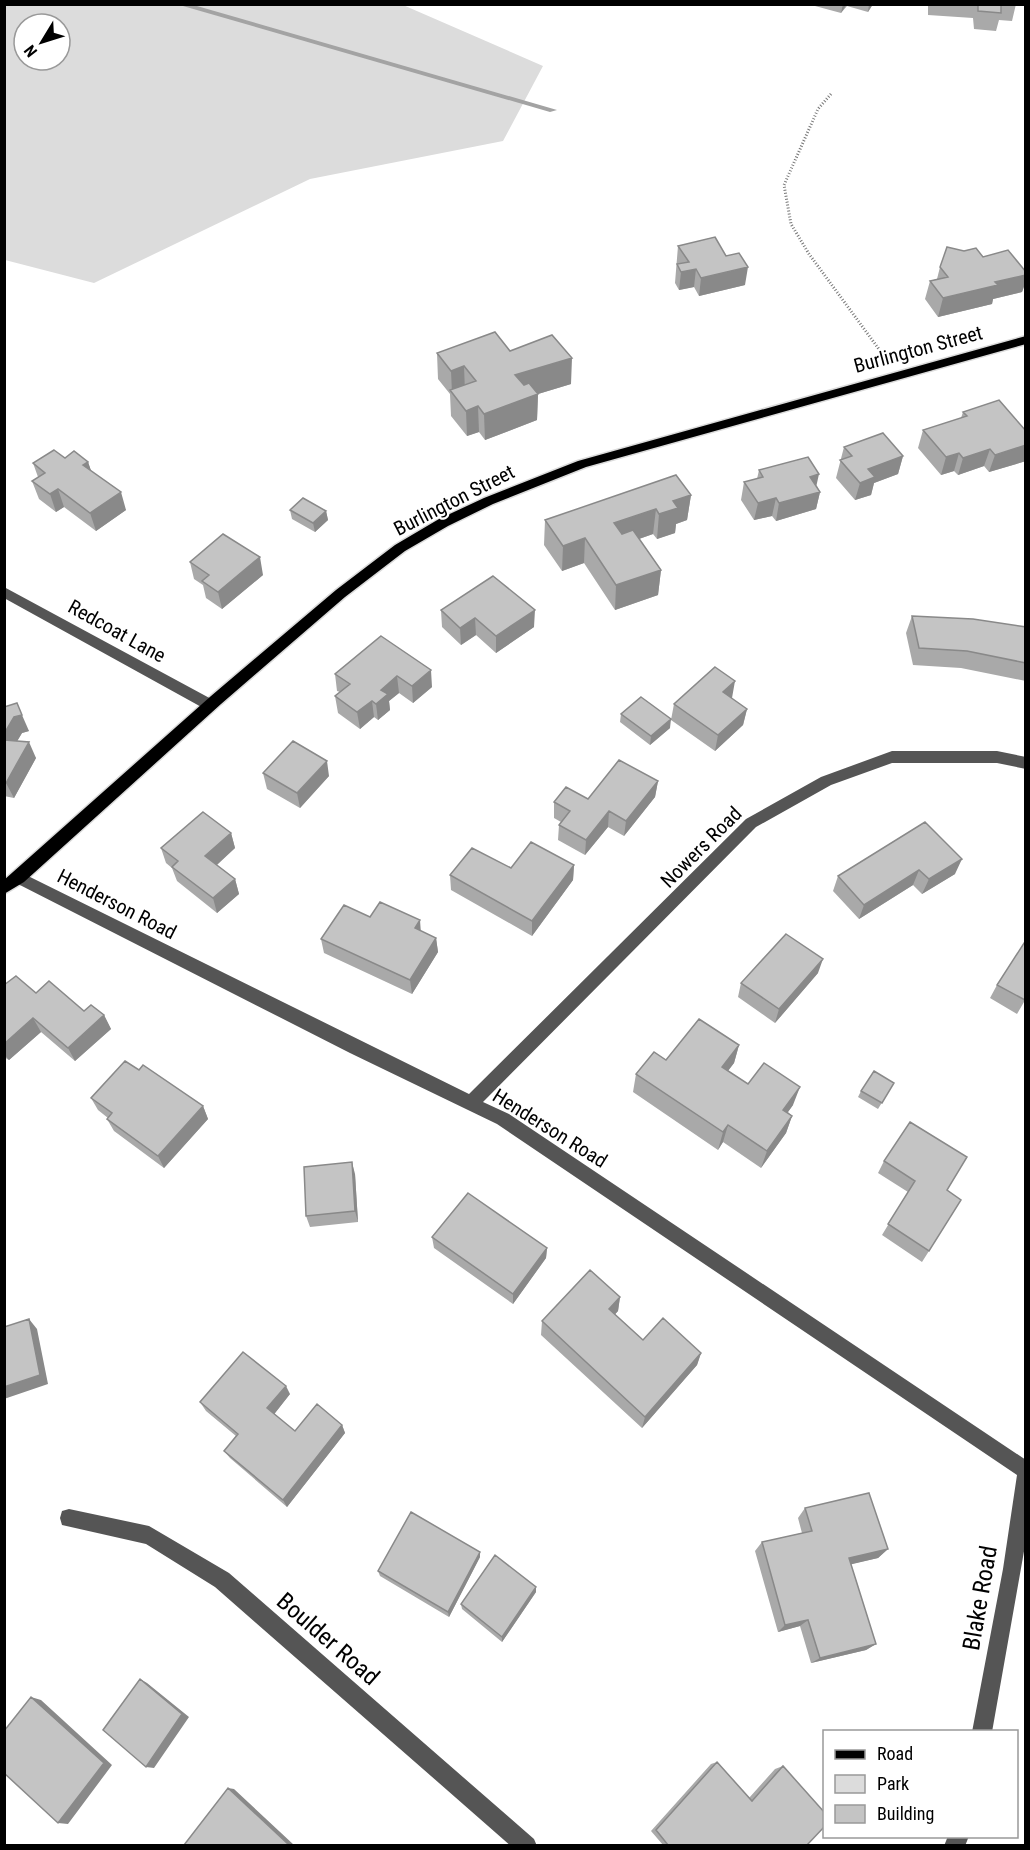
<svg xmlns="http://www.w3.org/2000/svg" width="1030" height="1850" viewBox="0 0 1030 1850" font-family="'Roboto Condensed',sans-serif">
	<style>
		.green { fill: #dcdcdc; fill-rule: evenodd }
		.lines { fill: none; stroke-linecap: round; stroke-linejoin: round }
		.stream { fill: #a3a3a3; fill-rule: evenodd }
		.major-casing { stroke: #dbdbdb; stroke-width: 3 }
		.path { stroke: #777; stroke-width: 3; stroke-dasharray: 1 2; stroke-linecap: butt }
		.minor { fill: #555; fill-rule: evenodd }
		.major { fill: #000; fill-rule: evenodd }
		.wall { fill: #a9a9a9 }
		.shaded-wall { fill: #898989 }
		.building { fill: #c4c4c4; stroke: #898989; stroke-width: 1.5 }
		.labels { text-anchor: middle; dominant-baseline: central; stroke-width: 4.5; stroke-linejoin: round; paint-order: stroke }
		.street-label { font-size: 20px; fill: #000; stroke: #fff }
		.near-street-label { font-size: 24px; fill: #000; stroke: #fff }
	</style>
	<rect width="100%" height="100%" fill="#fff"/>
	<path class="green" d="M4,5h399l140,61 -40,75 -193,38 -216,104 -89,-23zM24,24h36v36h-36z"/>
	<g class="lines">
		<path class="stream" d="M176,4h14l367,106 -7,2z"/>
		<defs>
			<path id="major" d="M1026,336v8l-440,123 -93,37 -45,22 -43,25 -60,46 -124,107 -197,178 -20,12v-14l207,-184 125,-106 59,-45 44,-26 45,-21 94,-37z"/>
		</defs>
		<use href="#major" class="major-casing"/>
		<path class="path" d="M831,94l-13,15 -34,76 7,39 18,30 75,102"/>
		<path class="minor" d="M4,587l211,114 2,4 -2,4h-10l-201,-111z
			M892,751h105l29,6v12l-29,-6h-105l-61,22 -75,42 -273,275 26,12 517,346v80l-34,192h-20l31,-163 14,-94 -520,-351 -147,-71 -336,-171 -2,-4 2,-4h10l445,220 277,-275 75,-42z
			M69,1509l80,17 80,47 305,266 3,7h-26l-296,-259 -69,-43 -84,-19 -2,-7 2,-7z
			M948,1836h21l-4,10h-21z"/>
		<use href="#major" class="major"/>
	</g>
	<path class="wall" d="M815,4h58l-5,8 -21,-6 -6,7 -26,-7z
		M928,4h88l-4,17 -13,-1 -3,11 -22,-2 -1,-11 -45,-3z
		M678,246l67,39 -46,11 -5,-9 -15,3 -4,-7z
		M983,257l43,15v9l-4,11 -29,7 -1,5 -54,13 -13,-18 5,-18 7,-2 3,-12z
		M510,351l61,33 -33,10 -1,26 -52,20 -6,-8 -12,4 -16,-20 -1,-22 -12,-15 -1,-26z
		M963,412l63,19v30l-37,11 -5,-6 -26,9 -4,-4 -13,4 -23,-27 5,-18 38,-12z
		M844,447l59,9 -5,18 -24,9 -3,12 -16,5 -19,-22z
		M65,458l23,4 3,9 35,39 -30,21 -32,-24 -8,5 -17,-13 -7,-18 6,-4 -5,-14z
		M759,470l58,16 3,6 -4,17 -40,12 -4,-5 -18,4 -13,-20 3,-18 13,-3z
		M691,495l-4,25 -11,4 -1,9 -18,6 -4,-5 -14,5 22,31 -3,25 -43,15 -31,-47 -22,8 -18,-26 1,-25z
		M290,510l36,1 2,9 -13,12 -23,-13z
		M190,562l73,13 -41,34 -16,-11 -3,-13 -9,-6z
		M441,610l93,17 -38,26 -20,-18 -15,10 -19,-18z
		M912,616l114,11v54l-65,-13 -48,-3 -7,-32z
		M381,636l51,51 -19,16 -14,-10 -10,8 1,9 -12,10 -4,-3 -14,12 -22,-16 -3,-17 5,-4 -3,-1 -2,-17z
		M731,698l16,11 -4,16 -28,26 -44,-31 3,-16 58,-6z
		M4,707l25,24 -7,2 -5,8 19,17 -22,40 -10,-2z
		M621,714l49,14 -20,17 -30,-23z
		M263,773l66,3 -29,32 -33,-19z
		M658,781l-3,16 -31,39 -16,-9 -23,28 -27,-15 1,-15 2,-3 -7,-4v-16l34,-3z
		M925,822l30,52 -33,20 -9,-9 -54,34 -26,-28 5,-15z
		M231,833l4,15 -18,17 18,14 4,15 -22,19 -40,-32 -5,-13 -6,-5 -5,-15z
		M574,865l-1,15 -41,56 -81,-46 -1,-15 61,-7z
		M370,917l51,14 15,7 2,14 -26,42 -88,-41 -3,-14z
		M1026,940v63l-2,-1 -7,12 -27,-16 7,-13z
		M818,973l-43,50 -37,-26 3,-14z
		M4,985l32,8 48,18 20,4 7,14 -36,32 -34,-29 -32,28 -5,-3z
		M739,1045l-5,18 -6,8 20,13 45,21 -5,7 4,4 -6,17 -25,35 -38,-26 -5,8 -85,-58 3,-18 30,-14z
		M139,1070l64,36 5,13 -44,49 -50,-37 -7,-12 1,-1 -10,-8 -7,-12z
		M894,1083l-16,26 -20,-12 3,-6z
		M884,1161l63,29 -18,61 -7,11 -40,-27 26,-43 -30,-19z
		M355,1174l3,48 -48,5 -4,-11z
		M432,1237l115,11 -1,10 -33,46 -79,-56z
		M620,1297l-2,14 -3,3 28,26 58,13 -4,12 -55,63 -101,-93 1,-14z
		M290,1394l-16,20 21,17 47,-6 3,8 -58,74 -57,-49 -6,-7 12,-15 -30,-25 -6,-9z
		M805,1508l83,41 -10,9 -27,6 25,80 -10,6 -55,13 -11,-37 -22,6 -23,-81 7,-9 40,-9 -4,-15z
		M480,1552v5l-31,60 -69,-41 -2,-5z
		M536,1592l-34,50 -40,-33 -1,-5z
		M717,1762l32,36 26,-29 8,-3 24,79h-144l-12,-14 60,-67z"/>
	<path class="shaded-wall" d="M843,4h4l-6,9z
		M869,4h4l-5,8z
		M748,267l-3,18 -46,11 2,-18z
		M696,269l-2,18 -15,3 2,-18z
		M1026,275v6l-4,11 -29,7 -1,5 -54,13 5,-19 52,-16z
		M572,358l-1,26 -33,10 -1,26 -52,20 -1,-26 31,-13v-26z
		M464,366l1,26 -13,1 -1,-22z
		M478,406l1,26 -12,4 -1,-25z
		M1026,445v16l-37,11 6,-17z
		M990,449l-6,17 -26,9 5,-17z
		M959,453l-5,18 -13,4 5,-18z
		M903,456l-5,18 -24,9 -3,12 -16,5 5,-17 8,-14z
		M88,462l6,17 -11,-14z
		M819,474l-4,18 -5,-15z
		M58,489l6,18 -8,5 -6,-18z
		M121,492l5,18 -30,21 -6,-18z
		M820,492l-4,17 -40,12 3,-18z
		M691,495l-4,25 -11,4 -1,9 -18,6 2,-25 14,-13z
		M776,498l-4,18 -18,4 4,-17z
		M656,509l-3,25 -40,14 1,-25z
		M326,511l2,9 -13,12 -2,-9z
		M585,538l-1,25 -22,8 1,-25z
		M260,557l3,18 -41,34 -4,-17z
		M661,570l-3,25 -43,15 1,-25z
		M535,610l-1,17 -38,26v-17z
		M475,618l1,17 -15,10 -1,-17z
		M431,670l1,17 -19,16 -1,-17z
		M397,676l2,17 -10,8 1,9 -12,10 -2,-16 5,-14z
		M735,681l-3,17 -12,11 3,-17z
		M372,701l2,16 -14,12 -3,-17z
		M747,709l-4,16 -28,26 3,-16z
		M22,715l7,16 -7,2 -13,22 -5,-9v-12l10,-17z
		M671,719l-1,9 -20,17 1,-9z
		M29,742l7,16 -22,40 -8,-15z
		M327,761l2,15 -29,32 -3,-15z
		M658,781l-3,16 -31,39 2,-15z
		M609,811l-1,16 -23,28 1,-15z
		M231,833l4,15 -25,23 -5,-15z
		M962,859l-7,15 -33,20 7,-15z
		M574,865l-1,15 -41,56v-15z
		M919,870l-6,15 -54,34 5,-14z
		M235,879l4,15 -22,19 -4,-15z
		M420,920l1,14 -6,-6z
		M436,938l2,14 -26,42 -2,-14z
		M823,959l-5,14 -43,50 4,-14z
		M104,1015l7,14 -36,32 -7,-13z
		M33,1018l8,14 -32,28 -5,-6v-10z
		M739,1045l-5,18 -17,22 5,-18z
		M800,1087l-7,18 -16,22 6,-17z
		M203,1106l5,13 -44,49 -6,-12z
		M792,1116l-6,17 -25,35 6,-17z
		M728,1125l-5,17 -5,8 5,-18z
		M352,1162l3,12 3,48 -3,-11z
		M547,1248l-1,10 -33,46v-10z
		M620,1297l-2,14 -11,12 2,-14z
		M29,1319l8,10 11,55 -44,15v-12z
		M701,1353l-4,12 -55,63 3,-11z
		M286,1386l4,8 -18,23 -5,-9z
		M342,1425l3,8 -58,74 -4,-7z
		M888,1549l-10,9 -38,9 9,-9z
		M480,1552v5l-31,60 -1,-5z
		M536,1587v5l-34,50v-5z
		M808,1620l-8,6 -22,6 7,-7z
		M876,1644l-10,6 -55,13 9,-5z
		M140,1679l7,4 42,34 -35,51 -8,-1z
		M31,1697l10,3 71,65 -44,59 -10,-1z
		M228,1788l6,1 60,56h-5z"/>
	<path class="building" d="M978,4h23v9l-23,-2z
		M715,237l11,19 13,-3 9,14 -47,11 -5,-9 -15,3 -4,-8 12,-2 -11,-16z
		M947,247l17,4 12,-3 7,9 25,-7 18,22v3l-31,7 3,3 -55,13 -13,-17 18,-4 -8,-10z
		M495,332l15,19 42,-16 20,23 -57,17 9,10 5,-2 9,11 -54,20 -6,-8 -12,5 -16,-21 26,-9 -12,-15 -13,5 -14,-18z
		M999,400l27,31v14l-31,10 -5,-6 -27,9 -4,-5 -13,4 -23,-27 44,-14 -4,-4z
		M883,433l20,23 -35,13 7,8 -15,6 -20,-23 12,-4 -8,-9z
		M54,450l11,8 9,-7 14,11 -5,3 38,27 -31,21 -32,-24 -8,5 -18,-13 13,-8 -12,-10z
		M808,457l11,17 -9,3 10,15 -41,11 -3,-5 -18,5 -14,-21 19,-5 -4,-7z
		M676,475l15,20 -18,6 5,7 -19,6 -3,-5 -42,14 8,11 11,-4 28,40 -45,15 -31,-47 -22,8 -18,-26z
		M303,498l23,13 -13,12 -23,-13z
		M223,534l37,23 -42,35 -16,-11 7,-6 -19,-13z
		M493,576l42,34 -39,26 -21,-18 -15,10 -19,-18z
		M912,616l61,3 53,8v36l-59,-12 -48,-3z
		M381,636l50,34 -19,16 -15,-10 -16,14 7,4 -12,10 -4,-3 -15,11 -22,-16 15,-12 -15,-10z
		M715,667l20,14 -12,11 24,17 -29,26 -44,-31z
		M641,697l30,22 -20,17 -30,-22z
		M17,703l5,12 -8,2 -10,17v-27z
		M4,740l25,2 -23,41 -2,-1z
		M293,741l34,20 -30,32 -34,-20z
		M619,760l39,21 -32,40 -17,-10 -23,29 -27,-15 11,-14 -16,-9 12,-15 22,12z
		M203,812l28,21 -26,23 30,23 -22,19 -41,-31 6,-6 -17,-13z
		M925,822l37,37 -33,20 -10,-9 -55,35 -26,-29z
		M531,842l43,23 -42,56 -82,-46 22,-27 39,20z
		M380,902l40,18 -5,8 21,10 -26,42 -89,-41 23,-34 26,12z
		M786,934l37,25 -44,50 -38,-26z
		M1026,940v59l-1,1 -28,-15z
		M16,976l20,17 13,-12 35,30 7,-6 13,10 -36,33 -35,-30 -29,26v-59z
		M699,1019l40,26 -17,22 26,17 16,-21 36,24 -17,23 9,6 -25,35 -39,-26 -5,7 -87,-58 18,-22 12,8z
		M125,1061l14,9 4,-5 60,41 -45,50 -51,-37 5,-6 -21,-15z
		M874,1071l20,12 -12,20 -21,-12z
		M910,1122l57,35 -20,33 14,10 -32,51 -41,-27 27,-43 -31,-20z
		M352,1162l3,49 -49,5 -2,-49z
		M468,1193l79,55 -34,46 -81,-57z
		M590,1270l30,27 -11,12 34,31 20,-22 38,35 -56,64 -103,-96z
		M29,1319l11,56 -36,12v-60z
		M243,1352l43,34 -19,22 28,23 22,-27 25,21 -59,75 -59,-49 14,-17 -38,-32z
		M869,1493l19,56 -39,9 27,86 -56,14 -12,-38 -23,5 -23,-83 50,-11 -7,-23z
		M411,1512l69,40 -32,60 -70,-41z
		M495,1555l41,32 -34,50 -41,-33z
		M140,1679l42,35 -36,53 -43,-37z
		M31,1697l73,66 -46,60 -54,-50v-42z
		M717,1762l35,39 31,-35 42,47v13l-18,19h-139l-12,-15z
		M228,1788l61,57h-105z"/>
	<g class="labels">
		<g class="street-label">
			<text transform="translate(918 349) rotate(-15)">Burlington Street</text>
			<text transform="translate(454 500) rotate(-27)">Burlington Street</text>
			<text transform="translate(117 631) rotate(29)">Redcoat Lane</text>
			<text transform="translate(701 847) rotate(-45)">Nowers Road</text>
			<text transform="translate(117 904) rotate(27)">Henderson Road</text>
			<text transform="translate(550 1128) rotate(32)">Henderson Road</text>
		</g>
		<g class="near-street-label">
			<text transform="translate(980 1598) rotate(-80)">Blake Road</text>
			<text transform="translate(328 1639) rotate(41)">Boulder Road</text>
		</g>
	</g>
	<rect width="1030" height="1850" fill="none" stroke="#000000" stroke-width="12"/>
	<rect x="823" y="1730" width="195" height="108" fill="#ffffff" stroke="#999999" stroke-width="1.5"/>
	<rect x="835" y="1750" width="30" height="9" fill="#000000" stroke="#999999" stroke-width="1.5"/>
	<text x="877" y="1760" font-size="18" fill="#000000">Road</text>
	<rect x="835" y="1775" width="30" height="18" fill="#dcdcdc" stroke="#999999" stroke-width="1.5"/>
	<text x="877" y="1790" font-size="18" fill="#000000">Park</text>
	<rect x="835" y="1805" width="30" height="18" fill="#c4c4c4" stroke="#999999" stroke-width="1.5"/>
	<text x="877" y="1820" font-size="18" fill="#000000">Building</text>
	<g transform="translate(42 42) rotate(232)"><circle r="28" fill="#ffffff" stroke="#999999" stroke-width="1.5"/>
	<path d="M0-4.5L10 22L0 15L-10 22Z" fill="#000000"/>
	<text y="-9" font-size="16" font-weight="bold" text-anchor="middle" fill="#000000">N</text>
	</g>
</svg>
